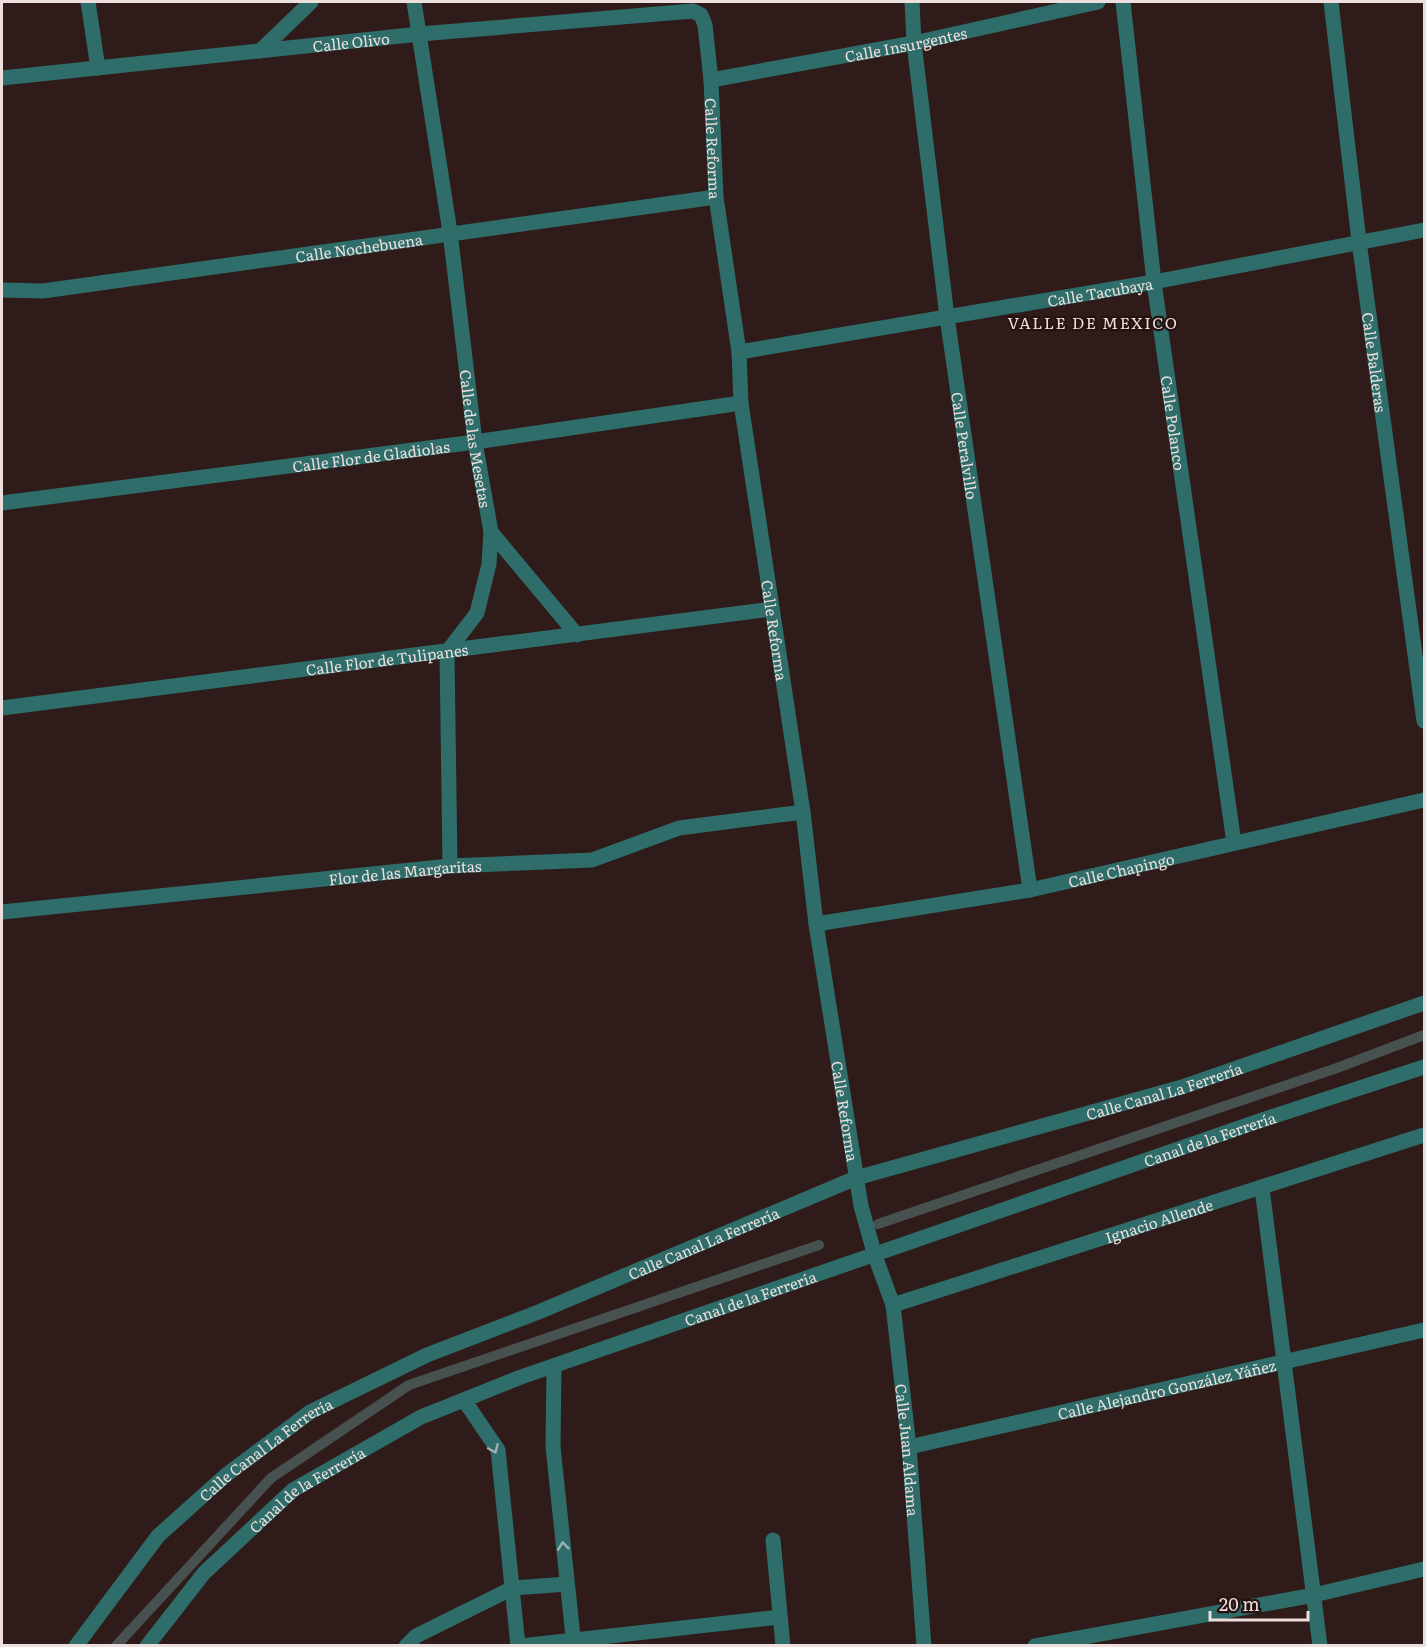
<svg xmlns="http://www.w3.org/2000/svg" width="1426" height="1647" viewBox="0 0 1426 1647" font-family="Literata,serif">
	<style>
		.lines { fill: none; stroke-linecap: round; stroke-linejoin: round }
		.stream { stroke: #47514f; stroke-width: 10 }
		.minor { stroke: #2e6d69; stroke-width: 15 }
		.tertiary { stroke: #2e6d69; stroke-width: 15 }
		.oneway { stroke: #a1b1af }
		.labels { text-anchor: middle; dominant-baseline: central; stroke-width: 4.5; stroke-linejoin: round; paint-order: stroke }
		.street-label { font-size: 15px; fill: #eddfde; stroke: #251211 }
		.neighbourhood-label { font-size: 16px; letter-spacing: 1.5px; fill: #eddfde; stroke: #251211 }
	</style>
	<rect width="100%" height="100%" fill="#2f1c1a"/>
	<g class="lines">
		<path class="stream" d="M878,1224l459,-156 87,-33
			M116,1646l155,-168 138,-93 410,-140"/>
		<g class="minor">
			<path d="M88,2l10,66"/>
			<path id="s1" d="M414,2l36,230 25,210 16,90 -2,32 -12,49 -30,39 3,214"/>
			<path id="s2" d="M912,2l2,41 33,274 83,573"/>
			<path id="s3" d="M1123,2l31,280 80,561"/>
			<path id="s4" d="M1331,2l28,239 65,480"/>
			<path d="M260,51l51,-49"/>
			<path id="s5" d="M2,78l418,-44 273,-23 8,4 4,10 6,55 5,117 23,155 2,51 62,409 13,112 45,282 14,50 18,49 16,142 15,199"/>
			<path id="s6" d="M711,80l203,-37 184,-41"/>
			<path id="s7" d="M2,290l41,1 673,-94"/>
			<path id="s8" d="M739,352l415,-70 270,-52"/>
			<path id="s9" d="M2,503l473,-61 266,-39"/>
			<path d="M491,532l86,103"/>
			<path id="s10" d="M2,708l770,-99"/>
			<path id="s11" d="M2,912l448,-46 142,-6 87,-32 124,-16"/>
			<path id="s12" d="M816,924l214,-34 394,-90"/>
			<path d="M1262,1188l58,458"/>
			<path id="s13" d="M893,1305l531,-170"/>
			<path d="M554,1366l-1,81 21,199"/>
			<path d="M464,1400l34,50 20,196"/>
			<path id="s14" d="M909,1447l515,-117"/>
			<path d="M773,1540l10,106"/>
			<path id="s15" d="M76,1646l82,-110 68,-61 84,-63 117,-57 114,-44 315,-133 326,-91 242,-84"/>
			<path d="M406,1646l10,-10 97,-48 54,-4"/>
			<path d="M521,1646l259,-29"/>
			<path d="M1035,1646l279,-51 110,-26"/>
		</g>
		<path class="tertiary" id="s16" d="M147,1646l57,-73 89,-83 128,-73 100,-40 735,-255 168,-55"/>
	</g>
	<defs><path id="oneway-chevron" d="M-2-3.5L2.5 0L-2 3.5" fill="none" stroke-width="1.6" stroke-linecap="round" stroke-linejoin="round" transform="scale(1.5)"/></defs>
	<g class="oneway">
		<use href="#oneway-chevron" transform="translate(494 1449) rotate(67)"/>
		<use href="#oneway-chevron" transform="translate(563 1546) rotate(-96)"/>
	</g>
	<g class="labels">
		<g class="street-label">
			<text stroke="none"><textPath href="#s5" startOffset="351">Calle Olivo</textPath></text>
			<text stroke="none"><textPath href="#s6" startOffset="198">Calle Insurgentes</textPath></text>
			<text stroke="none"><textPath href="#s5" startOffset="838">Calle Reforma</textPath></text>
			<text stroke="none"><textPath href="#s7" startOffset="360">Calle Nochebuena</textPath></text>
			<text stroke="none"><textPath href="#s8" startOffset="366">Calle Tacubaya</textPath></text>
			<text stroke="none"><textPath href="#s4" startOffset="363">Calle Balderas</textPath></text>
			<text stroke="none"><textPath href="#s3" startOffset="424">Calle Polanco</textPath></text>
			<text stroke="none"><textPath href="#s1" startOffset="441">Calle de las Mesetas</textPath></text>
			<text stroke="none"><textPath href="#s2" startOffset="447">Calle Peralvillo</textPath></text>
			<text stroke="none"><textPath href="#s9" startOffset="372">Calle Flor de Gladiolas</textPath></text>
			<text stroke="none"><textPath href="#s5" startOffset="1324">Calle Reforma</textPath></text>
			<text stroke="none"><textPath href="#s10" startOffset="388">Calle Flor de Tulipanes</textPath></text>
			<text stroke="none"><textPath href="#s12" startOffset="310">Calle Chapingo</textPath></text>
			<text stroke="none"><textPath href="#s11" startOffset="405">Flor de las Margaritas</textPath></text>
			<text stroke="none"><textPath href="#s15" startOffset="1248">Calle Canal La Ferrería</textPath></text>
			<text stroke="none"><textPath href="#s5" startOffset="1810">Calle Reforma</textPath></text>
			<text stroke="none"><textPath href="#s16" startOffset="1198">Canal de la Ferrería</textPath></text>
			<text stroke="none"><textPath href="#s13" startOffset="279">Ignacio Allende</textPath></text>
			<text stroke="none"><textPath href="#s15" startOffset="762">Calle Canal La Ferrería</textPath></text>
			<text stroke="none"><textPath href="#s16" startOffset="712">Canal de la Ferrería</textPath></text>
			<text stroke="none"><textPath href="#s14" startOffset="264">Calle Alejandro González Yáñez</textPath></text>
			<text stroke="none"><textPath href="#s5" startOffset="2156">Calle Juan Aldama</textPath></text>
			<text stroke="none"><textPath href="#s15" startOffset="276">Calle Canal La Ferrería</textPath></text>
			<text stroke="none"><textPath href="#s16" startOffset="226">Canal de la Ferrería</textPath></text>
		</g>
		<g class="neighbourhood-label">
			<text x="1093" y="322">VALLE DE MEXICO</text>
		</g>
	</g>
	<rect width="1426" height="1647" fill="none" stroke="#eddfde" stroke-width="6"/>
	<path d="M1210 1611v9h98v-9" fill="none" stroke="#eddfde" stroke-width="3"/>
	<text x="1219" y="1611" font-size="18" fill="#eddfde" stroke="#251211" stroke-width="4.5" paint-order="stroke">20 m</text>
</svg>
